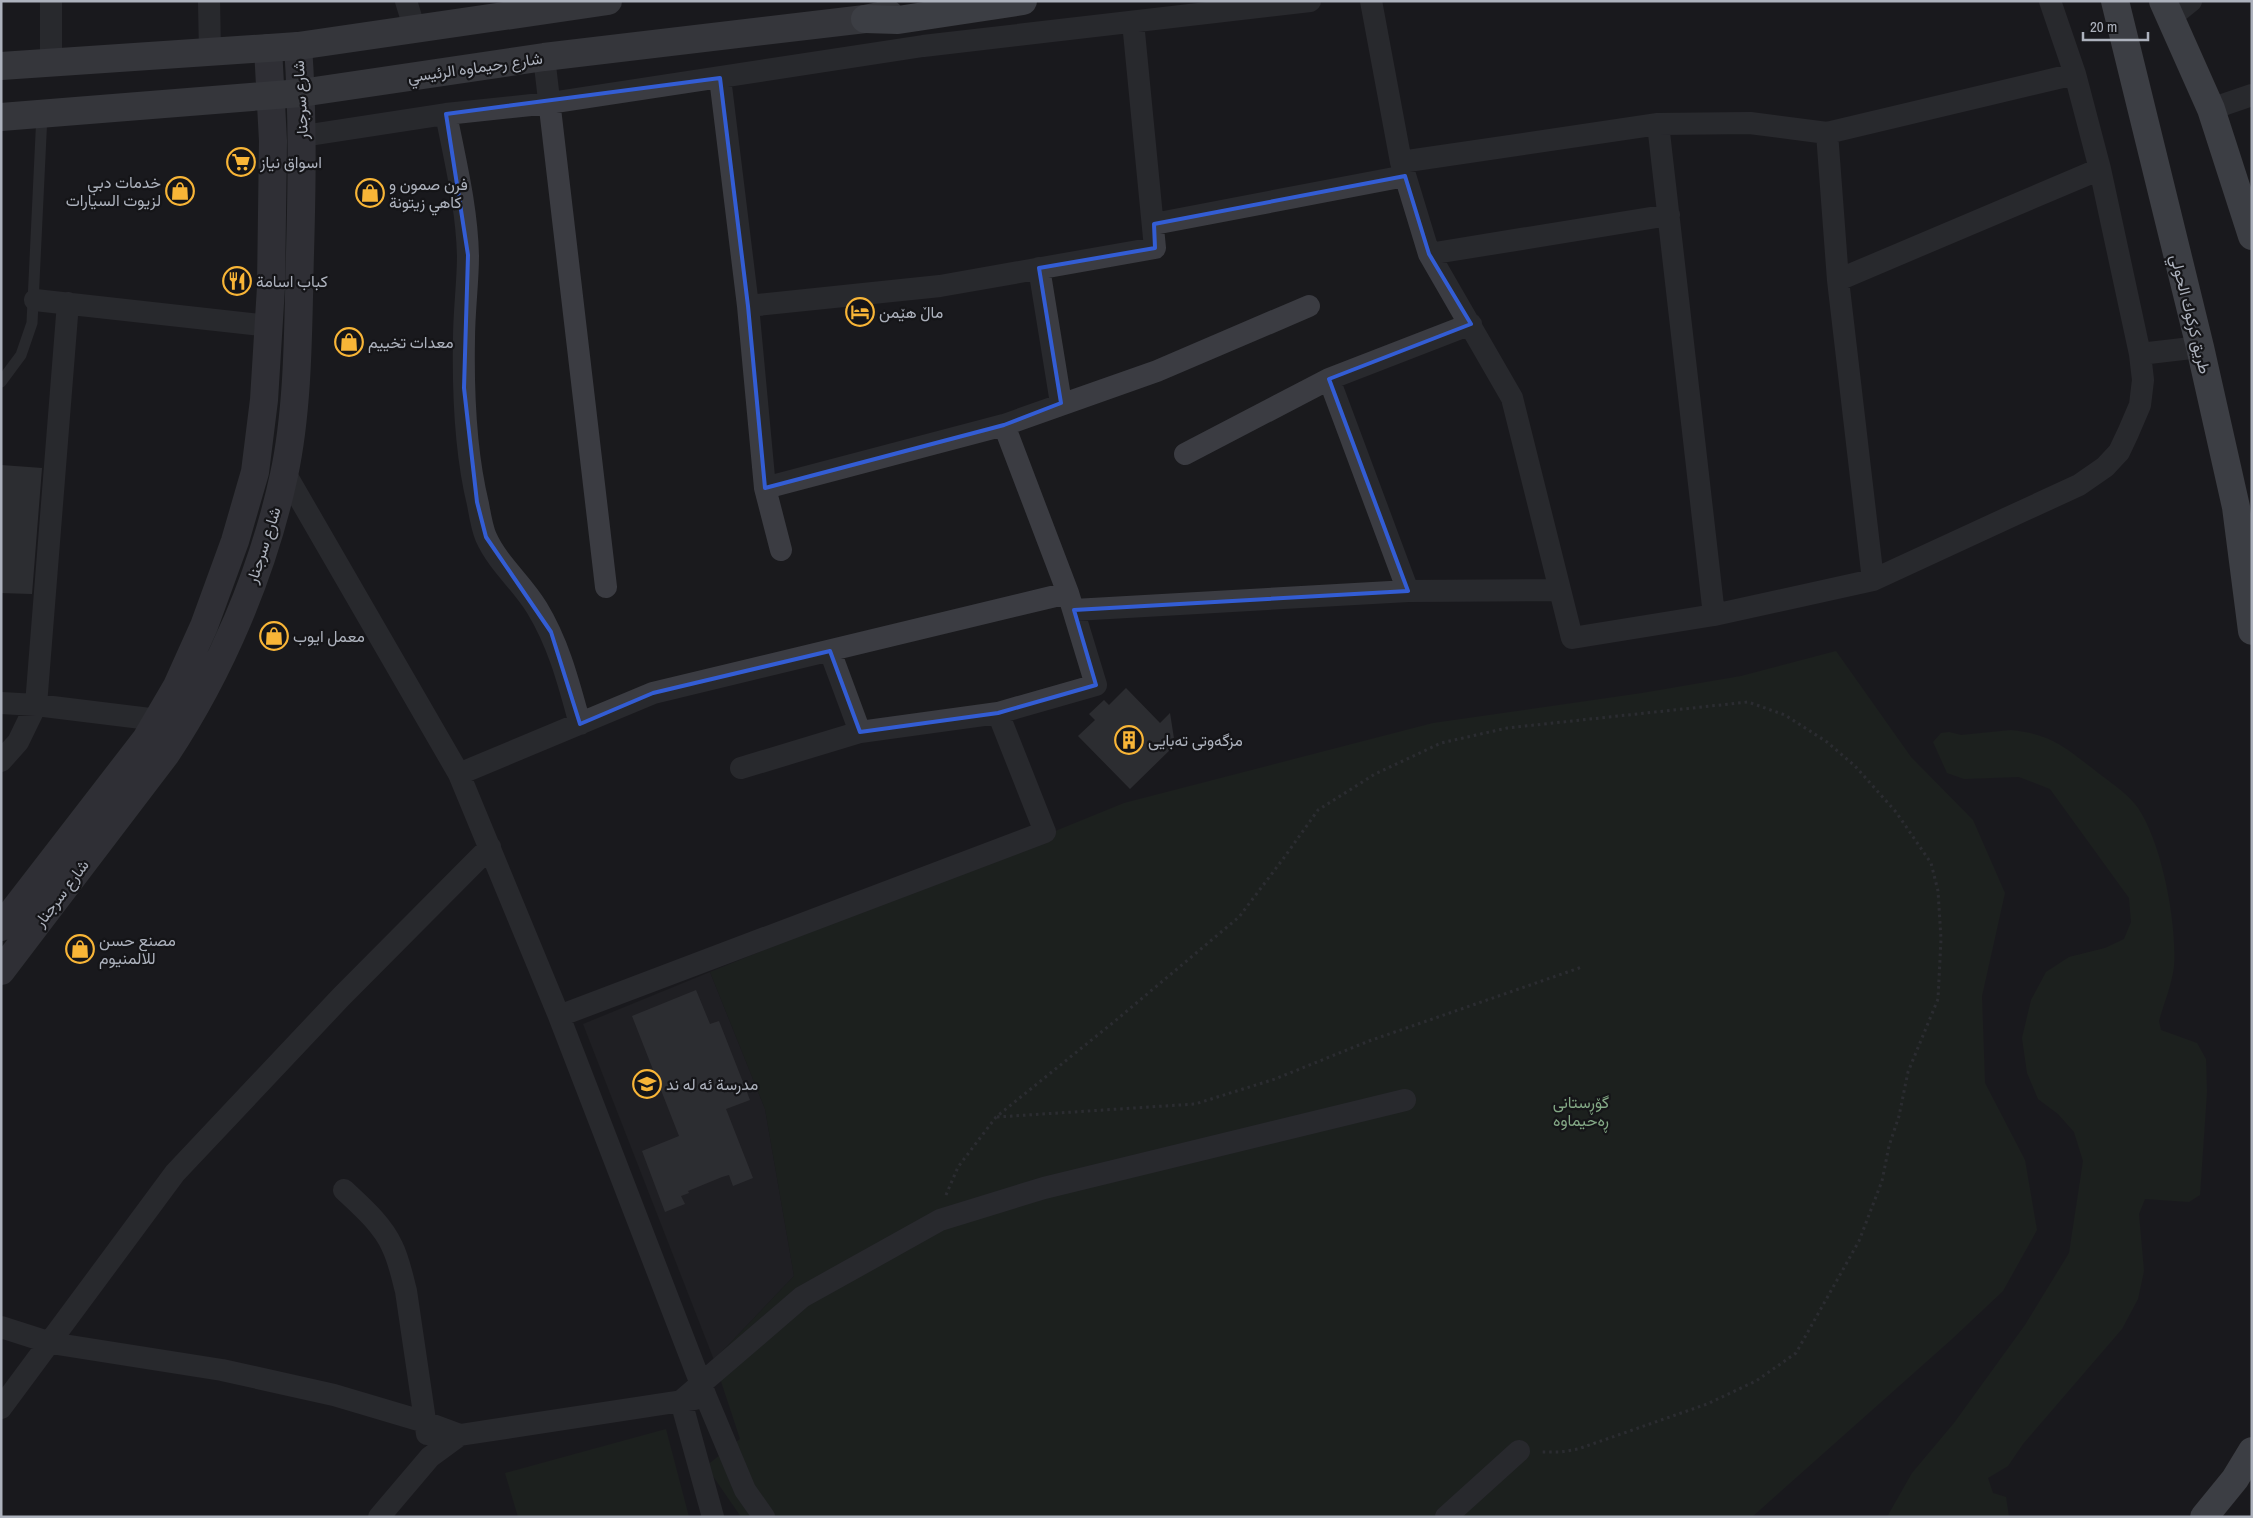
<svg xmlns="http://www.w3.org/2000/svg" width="2253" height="1518" viewBox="0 0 2253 1518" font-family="'Archivo Narrow',Vazirmatn,sans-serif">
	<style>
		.built { fill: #26262a }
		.green { fill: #202821 }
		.building { fill: #44454a }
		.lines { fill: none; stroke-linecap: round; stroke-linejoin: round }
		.path { stroke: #414449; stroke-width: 3; stroke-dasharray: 2.5 4; stroke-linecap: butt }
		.lane { stroke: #3b3c42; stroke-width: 11 }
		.street { stroke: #3b3c42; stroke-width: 22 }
		.secondary { stroke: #494b52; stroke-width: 28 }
		.primary { stroke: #575961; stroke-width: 28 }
		.highway { stroke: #676a73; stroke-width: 28 }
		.marked { fill: none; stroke: #335dd4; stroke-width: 4; stroke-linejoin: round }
		.labels { text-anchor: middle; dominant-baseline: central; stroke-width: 4.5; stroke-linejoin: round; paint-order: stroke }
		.street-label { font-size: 16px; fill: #adb2bd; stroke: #151518 }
		.poi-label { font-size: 16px; fill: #adb2bd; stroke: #151518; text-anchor: start }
		.park-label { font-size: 16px; fill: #83a885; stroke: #151518 }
	</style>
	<rect width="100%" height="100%" fill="#1a1a1d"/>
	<path class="built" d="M710,972l55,137 29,167 -80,84 -131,-336z"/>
	<path class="green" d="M1836,651l75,106 62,63 32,73 -23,103 3,87 40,77 12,70 -34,61 -51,48 -200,178h-1011l-35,-51 34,-27 -26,-79 80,-84 -29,-167 -55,-137 414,-169 309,-80 209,-30 99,-17z
		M2011,730c38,4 51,15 81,38 14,12 35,24 46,40 24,35 39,116 36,158 -2,18 -10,37 -15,55l2,9 36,13 9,16 1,33 -7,103 -11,7 -44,-3 -6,15 5,57 -6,28 -16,30 -99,115 -15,22 -20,12 5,15 13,4 3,20h-122l25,-44 42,-50 71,-98 44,-72 14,-92 -9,-29 -16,-18 -20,-15 -11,-26 -5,-35 9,-38 15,-28 23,-15 36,-9 19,-9 7,-17 -2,-24 -79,-109 -31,-12 -55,2 -17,-6 -14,-31 8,-9 8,-1 12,3z
		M666,1429l23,88h-171l-13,-44z"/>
	<path class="building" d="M1,465l41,3 -10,126 -31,-1z
		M1126,688l34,35 10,-10 5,32 -45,44 -52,-53 17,-16 -6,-6 15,-14 5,5z
		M696,990l14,34 9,-3 31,79 -24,9 27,69 -20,8 -4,-11 -7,2 -34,14 1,2 -8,3 4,8 -20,8 -23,-61 37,-15 -47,-120z"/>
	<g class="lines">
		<path class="path" d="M997,1117l198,-13 80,-25 94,-38 213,-74
			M946,1195l12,-28 38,-50 119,-96 124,-104 44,-58 35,-49 57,-36 66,-31 66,-15 241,-26 37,13 42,27 28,24 41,46 35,51 7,28 3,48 -3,60 -30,73 -9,44 -10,30 -7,35 -23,60 -63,112 -40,28 -49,23 -129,45 -17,3h-20"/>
		<path class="lane" d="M1,382l20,-27 11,-32 10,-209"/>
		<path class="street" d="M209,1l1,51
			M406,1l9,29
			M1371,1l30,161 28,92 83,144 60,240 142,-23 159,-35 206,-95 26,-18 14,-15 9,-19 12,-28 3,-25 -3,-26 -40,-185 -25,-95 -25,-73
			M2170,18l21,-17
			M544,57l62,530
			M51,63v-62
			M720,78l28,228 17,182 16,62
			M2211,109l41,-14
			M446,114c9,46 21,94 22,142 0,27 -4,55 -4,83 -1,55 1,112 14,165 2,11 4,24 8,33 12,27 36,46 51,71 22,36 32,76 43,116
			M1658,124l56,491
			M1827,133l11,147 35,300
			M303,136l143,-22 104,-11 373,-57 387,-45
			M1401,162l257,-38 92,-1 77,10 248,-59
			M1154,224l251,-48
			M1429,254l240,-39
			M1039,268l22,135
			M1838,280l262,-111
			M35,300l234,26
			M748,306l192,-20 215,-38 -22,-226
			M2140,354l60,-7
			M1329,379l79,212
			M1185,454l144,-75 142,-55
			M285,473l174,301 100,242 147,381 39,93 19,27
			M765,488l239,-63 153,-54 152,-65
			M1074,610l334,-19 152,-1
			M830,651l30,81
			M1,703l35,2 122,15
			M1,761l17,-19 18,-37 32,-402
			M741,768l119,-36 138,-19 98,-28 -28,-92 -64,-168
			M459,774l194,-81 415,-100
			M559,1016l486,-184 -47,-119
			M344,1190c17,16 38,34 48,56 7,14 10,30 14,45l21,143
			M1,1327l50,16 171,27 112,25 91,27 35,13
			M1,1408l174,-235 166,-176 149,-150
			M379,1517l51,-60 30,-22 235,-36
			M713,1517l-32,-116 121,-104 138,-77 104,-32 361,-88
			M1446,1517l73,-66"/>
		<path class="secondary" d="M1,927l145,-188 31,-53 27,-60 31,-85 20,-69 9,-72 7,-113 2,-146 -5,-93
			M1,971l165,-217c55,-83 97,-182 118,-279 15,-70 14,-151 16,-222 2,-71 3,-137 -2,-207"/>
		<path class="primary" d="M1,66l297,-20 310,-45
			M1,117l300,-24 243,-36 321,-38 24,-5"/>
		<path class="highway" d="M2115,1l85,346 36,160 16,124
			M2163,1l48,108 41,127
			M865,19l33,1 125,-19
			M2204,1517l31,-38 17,-28"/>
	</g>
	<path d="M0 0H2253V1518H0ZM720,78l28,228 17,182 239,-63 57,-22 -22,-135 116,-20 -1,-24 251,-48 24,78 42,70 -142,55 79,212 -334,19 22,75 -98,28 -138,19 -30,-81 -177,42 -73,31 -29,-92 -65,-95 -9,-35 -13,-114 4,-133 -22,-141z" fill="#1a1a1d" fill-opacity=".55" fill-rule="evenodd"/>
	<path class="marked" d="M720,78l28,228 17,182 239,-63 57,-22 -22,-135 116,-20 -1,-24 251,-48 24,78 42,70 -142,55 79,212 -334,19 22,75 -98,28 -138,19 -30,-81 -177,42 -73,31 -29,-92 -65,-95 -9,-35 -13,-114 4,-133 -22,-141z"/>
	<defs>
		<symbol id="supermarket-ring" viewBox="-11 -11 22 22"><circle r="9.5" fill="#151518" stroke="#f8b537" stroke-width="1.5"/><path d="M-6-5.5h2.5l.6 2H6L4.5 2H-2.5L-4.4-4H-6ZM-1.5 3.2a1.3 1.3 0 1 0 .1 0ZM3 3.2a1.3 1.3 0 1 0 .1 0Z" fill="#f8b537"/></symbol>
		<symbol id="shop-ring" viewBox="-11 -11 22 22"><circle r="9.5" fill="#151518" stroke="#f8b537" stroke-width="1.5"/><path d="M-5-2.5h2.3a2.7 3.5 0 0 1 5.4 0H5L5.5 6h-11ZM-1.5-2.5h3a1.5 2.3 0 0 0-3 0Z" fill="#f8b537"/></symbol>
		<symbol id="restaurant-ring" viewBox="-11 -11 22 22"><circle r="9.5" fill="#151518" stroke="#f8b537" stroke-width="1.5"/><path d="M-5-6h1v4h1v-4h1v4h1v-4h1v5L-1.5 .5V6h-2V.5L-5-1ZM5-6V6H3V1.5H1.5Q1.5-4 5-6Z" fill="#f8b537"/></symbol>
		<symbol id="hotel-ring" viewBox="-11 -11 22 22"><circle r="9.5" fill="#151518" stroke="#f8b537" stroke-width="1.5"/><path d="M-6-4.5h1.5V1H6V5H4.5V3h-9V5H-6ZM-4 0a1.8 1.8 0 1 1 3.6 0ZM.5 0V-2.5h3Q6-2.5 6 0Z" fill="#f8b537"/></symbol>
		<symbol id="building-ring" viewBox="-11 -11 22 22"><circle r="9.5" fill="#151518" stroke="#f8b537" stroke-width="1.5"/><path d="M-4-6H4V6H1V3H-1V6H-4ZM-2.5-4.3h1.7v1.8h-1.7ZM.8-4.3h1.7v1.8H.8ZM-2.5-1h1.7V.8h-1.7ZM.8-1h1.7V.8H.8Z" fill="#f8b537"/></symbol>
		<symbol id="school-ring" viewBox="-11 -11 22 22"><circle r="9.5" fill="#151518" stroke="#f8b537" stroke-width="1.5"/><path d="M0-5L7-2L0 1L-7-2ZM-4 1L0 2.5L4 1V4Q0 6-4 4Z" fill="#f8b537"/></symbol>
	</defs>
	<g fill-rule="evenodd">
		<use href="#supermarket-ring" x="225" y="146" width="32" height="32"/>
		<use href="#shop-ring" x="164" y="175" width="32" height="32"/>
		<use href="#shop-ring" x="354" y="177" width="32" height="32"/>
		<use href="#restaurant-ring" x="221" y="265" width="32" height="32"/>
		<use href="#hotel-ring" x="844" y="296" width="32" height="32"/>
		<use href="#shop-ring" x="333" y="326" width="32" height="32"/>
		<use href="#shop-ring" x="258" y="620" width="32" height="32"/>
		<use href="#building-ring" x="1113" y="724" width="32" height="32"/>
		<use href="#shop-ring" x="64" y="933" width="32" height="32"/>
		<use href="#school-ring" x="631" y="1068" width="32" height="32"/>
	</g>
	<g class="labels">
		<g class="street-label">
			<text transform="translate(475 67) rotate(-8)">شارع رحيماوه الرئيسي</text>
			<text transform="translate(300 100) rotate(-93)">شارع سرجنار</text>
			<text transform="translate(2191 314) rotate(76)">طريق كركوك الحولي</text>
			<text transform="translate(263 545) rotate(-72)">شارع سرجنار</text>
			<text transform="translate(61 893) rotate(-53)">شارع سرجنار</text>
		</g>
		<g class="poi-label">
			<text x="260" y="162">اسواق نياز</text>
			<text x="161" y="182" text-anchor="end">خدمات دبي<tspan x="161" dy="18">لزيوت السيارات</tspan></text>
			<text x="389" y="184">فرن صمون و<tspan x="389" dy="18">كاهي زيتونة</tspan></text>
			<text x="256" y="281">كباب اسامة</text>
			<text x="879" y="312">ماڵ هێمن</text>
			<text x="368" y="342">معدات تخييم</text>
			<text x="293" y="636">معمل ايوب</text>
			<text x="1148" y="740">مزگەوتی تەبایی</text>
			<text x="99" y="940">مصنع حسن<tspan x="99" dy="18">للالمنيوم</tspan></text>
			<text x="666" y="1084">مدرسة ئه له ند</text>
		</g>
		<g class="park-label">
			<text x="1581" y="1102">گۆڕستانی<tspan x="1581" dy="18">ڕەحیماوە</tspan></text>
		</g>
	</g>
	<rect width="2253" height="1518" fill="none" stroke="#adb2bd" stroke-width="5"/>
	<path d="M2083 32v8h65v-8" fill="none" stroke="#adb2bd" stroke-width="2.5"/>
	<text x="2090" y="32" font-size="15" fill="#adb2bd" stroke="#151518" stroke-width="4" paint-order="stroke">20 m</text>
</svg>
